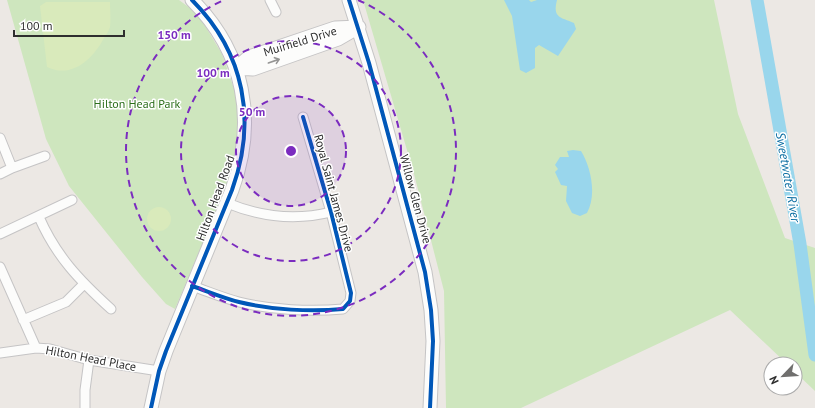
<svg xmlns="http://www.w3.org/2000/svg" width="815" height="408" viewBox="0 0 815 408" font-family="'PT Sans',sans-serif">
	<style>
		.green { fill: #cee6be }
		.pitch { fill: #d9eabb }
		.water { fill: #99d6ec }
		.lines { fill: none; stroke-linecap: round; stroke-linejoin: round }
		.river { stroke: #99d6ec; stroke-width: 13 }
		.street-casing { stroke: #c5c4c5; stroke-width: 11 }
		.secondary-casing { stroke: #c5c4c5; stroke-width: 15 }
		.street { stroke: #fcfcfb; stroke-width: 9 }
		.secondary { stroke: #fcfcfb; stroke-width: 13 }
		.cycleway-casing { stroke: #fff; stroke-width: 6 }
		.cycleway { stroke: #0057b8; stroke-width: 4 }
		.oneway { stroke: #959594 }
		.ring { fill: none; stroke: #7b2cbf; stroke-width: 2; stroke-dasharray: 7 5 }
		.labels { text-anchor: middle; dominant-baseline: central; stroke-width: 3; stroke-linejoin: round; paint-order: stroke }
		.street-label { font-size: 12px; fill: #2e2e2e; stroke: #fff }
		.park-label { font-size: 12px; fill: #2c6e1b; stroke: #fff }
		.water-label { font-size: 13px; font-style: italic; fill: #0d6fa3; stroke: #fff }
		.centre { fill: #7b2cbf; stroke: #fff; stroke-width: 2 }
		.ring-label { font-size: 12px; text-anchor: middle; font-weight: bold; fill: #7b2cbf; stroke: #fff; stroke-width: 3; stroke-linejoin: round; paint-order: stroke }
	</style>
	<rect width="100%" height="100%" fill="#ece8e4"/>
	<path class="green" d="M7,0h172l19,14 24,40 17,49v31l-8,42 -56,133 -9,-5 -24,-27 -73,-91 -23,-47z
		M363,0h351l24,114 47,124 30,10v143l-20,-19v-8h-8l-57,-54 -209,98h-75l-2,-117 -30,-117z"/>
	<path class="pitch" d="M46,2h64c0,8 1,18 0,25 -1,4 -4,8 -6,11 -11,21 -32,41 -57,29l-7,-61z
		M147 219a12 12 0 1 1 24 0a12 12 0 1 1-24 0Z"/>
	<path class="water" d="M504,0h25l2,2 6,-2h20c-5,19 5,17 17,23l2,6 -18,27 -19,-11 -4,3v20l-9,5 -6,-3 -8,-54z
		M573,150l8,1c10,16 16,44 6,62l-7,3 -8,-3 -6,-12 1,-15 -6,-1 -6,-13 3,-3 -3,-4 5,-8h9l-2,-6z"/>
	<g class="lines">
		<path class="river" d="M757,0l43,244 15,111"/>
		<defs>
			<path id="street" d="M270,0l6,12
				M0,138l12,30
				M0,174l12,-6 33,-12
				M227,203c34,14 68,18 104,9
				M39,217c17,39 40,63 72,92
				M0,234l72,-34
				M0,267l36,81
				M192,286c15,5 31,12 47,16 32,8 72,10 104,7l7,-8 1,-8 -20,-81 -28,-95
				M23,320l43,-18 18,-18
				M0,353l36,-5 14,1 39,11 70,11
				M85,408v-18l4,-30"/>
			<path id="secondary" d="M349,0l20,63 56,209 6,38 2,31 -3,67
				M236,68l13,-11 86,-29 24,-1
				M236,68l17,1 85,-30 19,-11
				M151,408l8,-37 7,-20 66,-161c25,-69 13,-137 -40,-190"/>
		</defs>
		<use href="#street" class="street-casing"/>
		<use href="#secondary" class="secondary-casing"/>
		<use href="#street" class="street"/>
		<use href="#secondary" class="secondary"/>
		<defs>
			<path id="cycleway" d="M349,0l20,63 56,209 6,38 2,31 -3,67
				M192,286c15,5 31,12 47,16 32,8 72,10 104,7l7,-8 1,-8 -20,-81 -28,-95
				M151,408l8,-37 7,-20 66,-161c25,-69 13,-137 -40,-190"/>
		</defs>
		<use href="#cycleway" class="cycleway-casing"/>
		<use href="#cycleway" class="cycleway"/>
	</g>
	<defs><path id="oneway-shaft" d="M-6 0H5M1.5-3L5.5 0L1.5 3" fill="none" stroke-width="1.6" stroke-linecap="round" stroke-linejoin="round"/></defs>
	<use class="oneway" href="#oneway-shaft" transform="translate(274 61) rotate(-19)"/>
	<circle cx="291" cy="151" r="55" fill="#7b2cbf" fill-opacity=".12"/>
	<g class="ring">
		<circle cx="291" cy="151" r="55"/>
		<circle cx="291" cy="151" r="110"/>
		<path d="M358 0A165 165 0 1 1 224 0"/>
	</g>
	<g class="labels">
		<g class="street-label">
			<text transform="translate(300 41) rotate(-17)">Muirfield Drive</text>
			<text transform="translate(334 193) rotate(75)">Royal Saint James Drive</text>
			<text transform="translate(215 198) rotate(-70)">Hilton Head Road</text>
			<text transform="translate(416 199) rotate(75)">Willow Glen Drive</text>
			<text transform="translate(91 358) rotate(11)">Hilton Head Place</text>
		</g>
		<g class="park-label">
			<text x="137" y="103">Hilton Head Park</text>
		</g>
		<g class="water-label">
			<text transform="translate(788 177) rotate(80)">Sweetwater River</text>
		</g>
	</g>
	<circle cx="291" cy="151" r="6" class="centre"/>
	<g class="ring-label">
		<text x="174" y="39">150 m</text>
		<text x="213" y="77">100 m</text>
		<text x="252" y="116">50 m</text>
	</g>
	<g transform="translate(783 376) rotate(245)"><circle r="19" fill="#ffffff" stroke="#ababab"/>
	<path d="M0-3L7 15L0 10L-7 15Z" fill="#706f6e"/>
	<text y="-6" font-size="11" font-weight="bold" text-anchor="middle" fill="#2e2e2e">N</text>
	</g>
	<path d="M14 30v6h110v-6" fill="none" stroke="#2e2e2e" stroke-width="2"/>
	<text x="20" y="30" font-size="12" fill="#2e2e2e" stroke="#ffffff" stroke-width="3" paint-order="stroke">100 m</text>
</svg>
